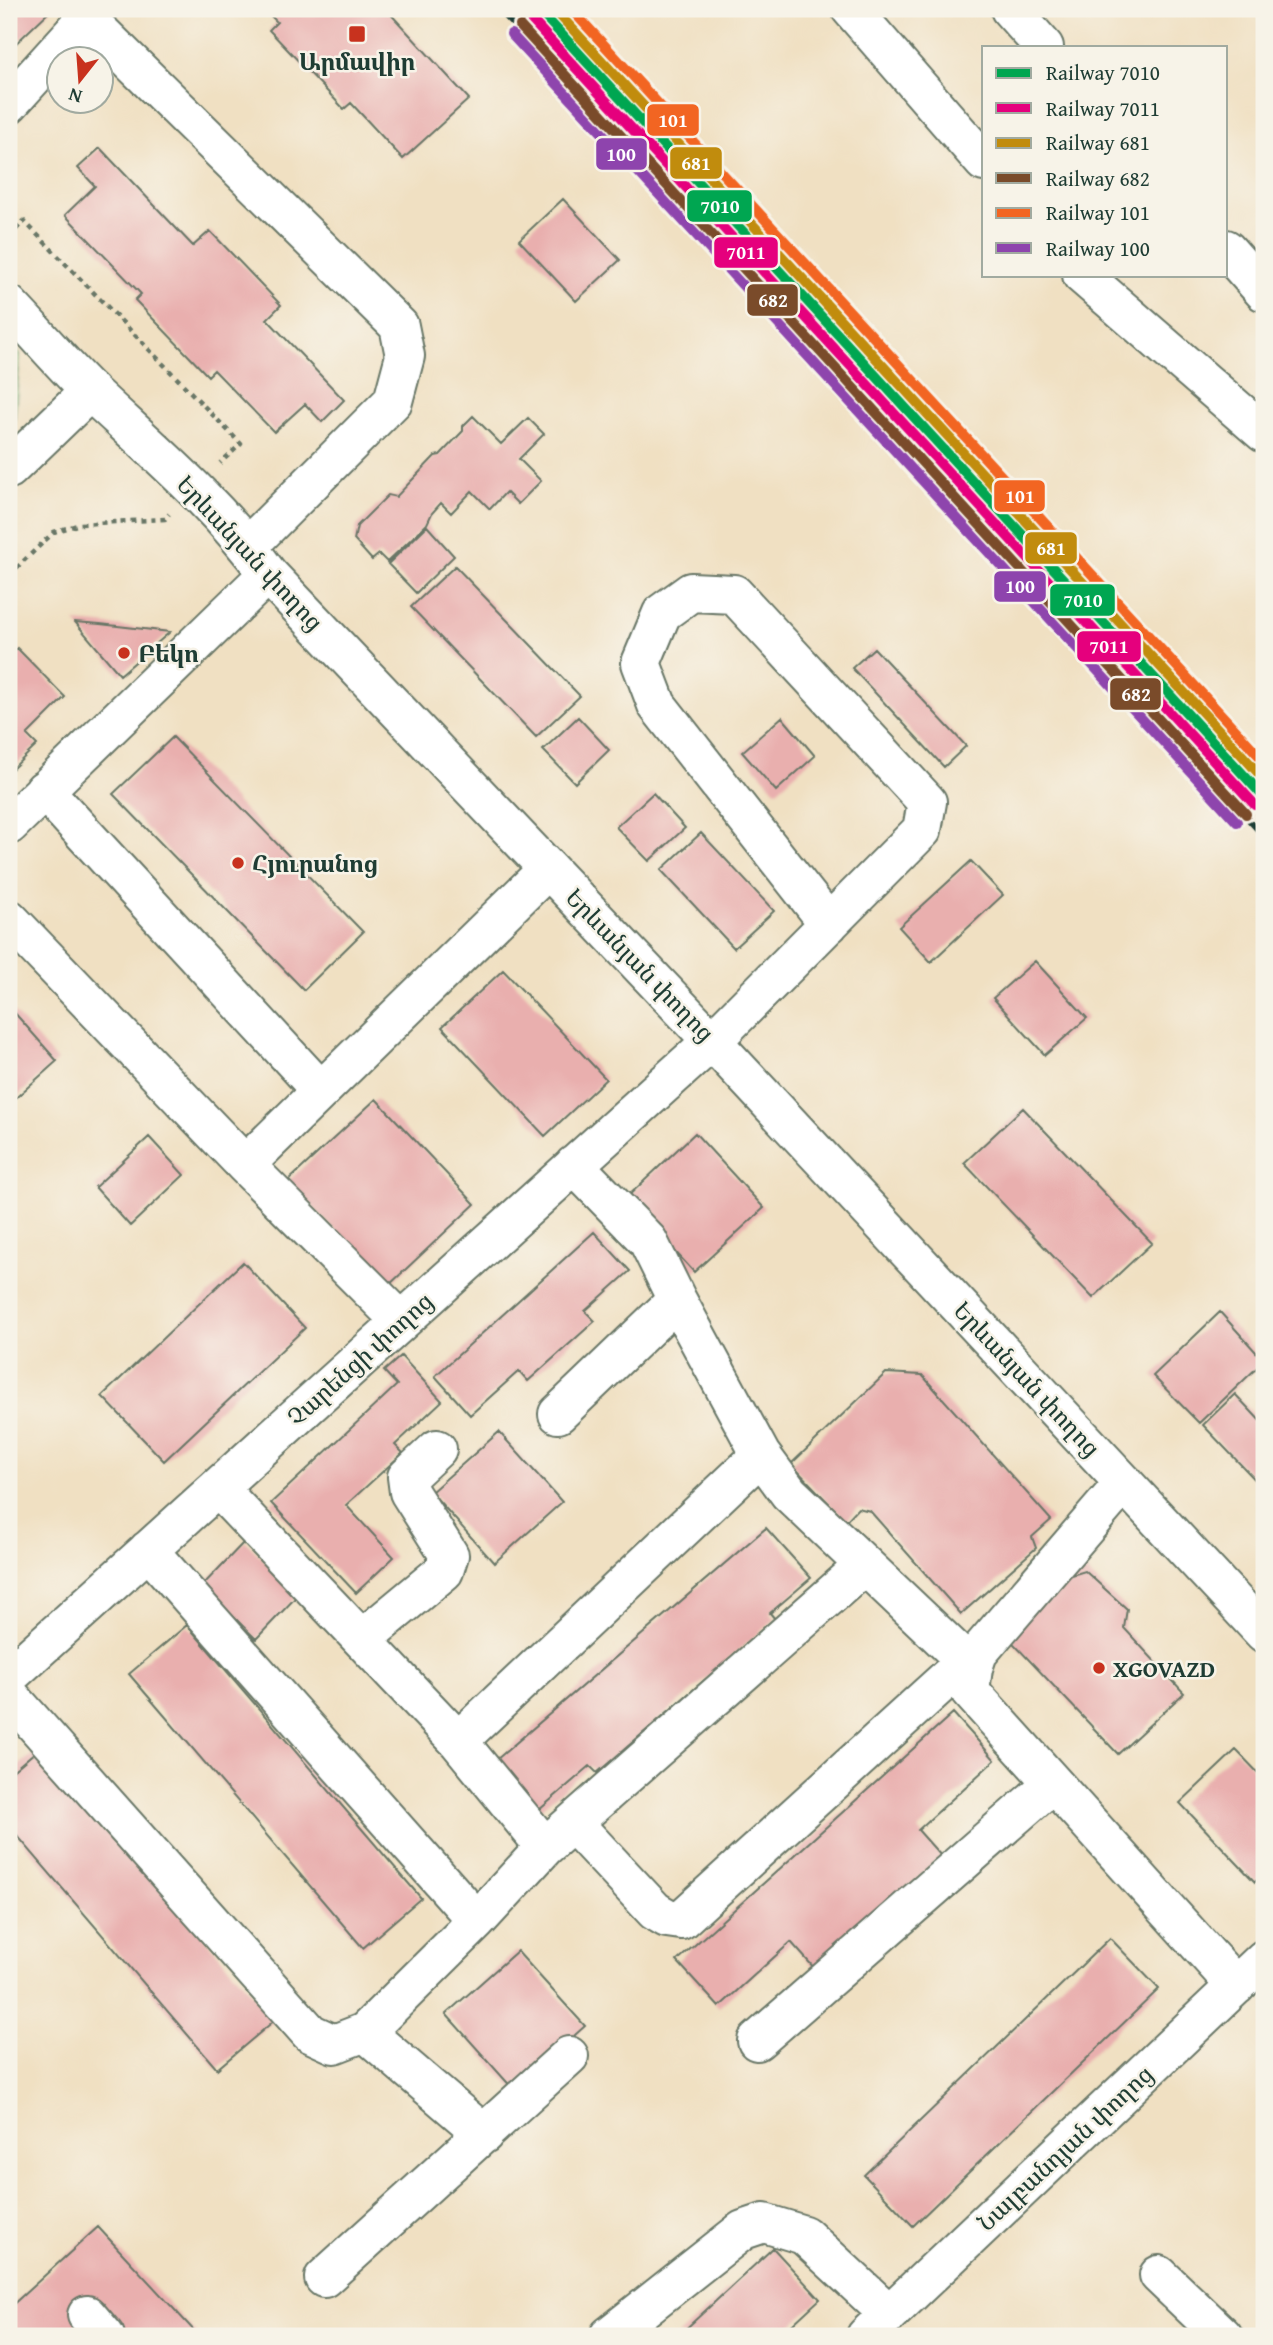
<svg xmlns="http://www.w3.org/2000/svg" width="1273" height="2345" viewBox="0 0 1273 2345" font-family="'Gentium Book Plus','Noto Serif Armenian',serif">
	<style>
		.green { fill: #8ed088; stroke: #56865e; stroke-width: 2 }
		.building { fill: #e9afae }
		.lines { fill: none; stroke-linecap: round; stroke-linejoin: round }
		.minor-casing { stroke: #687666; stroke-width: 42 }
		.major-casing { stroke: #687666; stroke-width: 42 }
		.highway-casing { stroke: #687666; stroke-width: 42 }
		.path { stroke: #687666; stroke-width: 4.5; stroke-dasharray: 5 5; stroke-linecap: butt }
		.minor { stroke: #fff; stroke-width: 38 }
		.major { stroke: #fff; stroke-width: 38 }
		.highway { stroke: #fff; stroke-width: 38 }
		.rail { stroke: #1f3d34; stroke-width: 5 }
		.rail-1-casing { stroke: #f7f3e8; stroke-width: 16 }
		.rail-2-casing { stroke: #f7f3e8; stroke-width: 16 }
		.rail-3-casing { stroke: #f7f3e8; stroke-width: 16 }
		.rail-4-casing { stroke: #f7f3e8; stroke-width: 16 }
		.rail-5-casing { stroke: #f7f3e8; stroke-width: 16 }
		.rail-6-casing { stroke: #f7f3e8; stroke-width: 16 }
		.rail-1 { stroke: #00a651; stroke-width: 10 }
		.rail-2 { stroke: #e5007d; stroke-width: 10 }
		.rail-3 { stroke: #c18c0d; stroke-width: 10 }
		.rail-4 { stroke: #7a4b2a; stroke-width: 10 }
		.rail-5 { stroke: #f26522; stroke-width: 10 }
		.rail-6 { stroke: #8e44ad; stroke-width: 10 }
		.poi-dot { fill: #c8321e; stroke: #f7f3e8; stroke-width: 2.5 }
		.labels { text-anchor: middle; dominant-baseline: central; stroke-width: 5; stroke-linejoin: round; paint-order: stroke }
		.poi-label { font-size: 24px; font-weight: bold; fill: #1f3d34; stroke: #f7f3e8; text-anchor: start }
		.street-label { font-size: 24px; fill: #1f3d34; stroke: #f7f3e8 }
		.line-badge { stroke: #f7f3e8; stroke-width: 2.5 }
		.badge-label { font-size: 19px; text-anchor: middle; font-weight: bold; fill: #fff }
	</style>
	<rect width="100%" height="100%" fill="#f7f3e8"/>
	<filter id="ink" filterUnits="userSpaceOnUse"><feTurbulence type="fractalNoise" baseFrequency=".0143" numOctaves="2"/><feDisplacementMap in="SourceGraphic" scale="14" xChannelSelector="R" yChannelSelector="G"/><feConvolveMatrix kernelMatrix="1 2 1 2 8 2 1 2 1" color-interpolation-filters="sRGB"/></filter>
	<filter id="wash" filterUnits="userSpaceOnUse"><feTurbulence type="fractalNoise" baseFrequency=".00686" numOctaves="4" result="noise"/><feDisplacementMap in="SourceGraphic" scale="28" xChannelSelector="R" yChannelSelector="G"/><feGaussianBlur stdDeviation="1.57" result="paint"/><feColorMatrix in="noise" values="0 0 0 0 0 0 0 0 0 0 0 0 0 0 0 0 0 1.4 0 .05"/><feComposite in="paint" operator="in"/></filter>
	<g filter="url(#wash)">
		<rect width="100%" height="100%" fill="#f0e0c2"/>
		<path class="green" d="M9,343l11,11 -8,92 -3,3z"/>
		<g id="blocks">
			<path class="building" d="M9,9h43l-43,41z
				M264,9h122l83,90 -66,60 -52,-56 -7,6 -75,-79 8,-8z
				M100,148l93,98 17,-15 71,74 -14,14 77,81 -22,22 -17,-18 -31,28 -60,-62 -6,6 -73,-76 6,-6 -76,-79 30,-29 -17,-18z
				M563,199l57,61 -44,41 -57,-61z
				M473,416l28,28 27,-26 16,16 -25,25 22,22 -23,23 -12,-12 -16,17 -18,-18 -21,22 -10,-10 -9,10 -5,11 -40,38 -8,-8 -7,6 -18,-20 3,-14 31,-31 8,2 39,-41 5,-1 23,-24v-5z
				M427,526l27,30 -38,37 -28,-29z
				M455,566l125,130 -44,41 -125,-130z
				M75,622l25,2 70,8 -50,43z
				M17,648l48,49 -38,38 10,10 -28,27v-116z
				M874,648l92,98 -22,21 -92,-99z
				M578,717l31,33 -34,33 -32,-33z
				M782,717l33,39 -39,35 -34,-39z
				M173,737l190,195 -59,58 -191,-196z
				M653,793l32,35 -36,33 -33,-34z
				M701,833l73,78 -40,37 -73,-78z
				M971,861l32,34 -72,67 -32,-35z
				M1035,961l52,57 -42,37 -52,-57z
				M503,970l103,109 -61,57 -103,-109z
				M13,1011l44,50 -48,43v-89z
				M376,1099l99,105 -87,82 -100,-105z
				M1023,1108l129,135 -59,55 -129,-135z
				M695,1133l69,75 -70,64 -68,-74z
				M149,1137l35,38 -54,51 -35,-39z
				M594,1232l36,39 -45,40 10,10 -67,60 -9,-10 -49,44 -35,-39z
				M243,1262l62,66 -141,133 -62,-65z
				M1220,1312l44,49 -65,62 -46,-47z
				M401,1356l41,45 -47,44 8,8 -57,52 48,52 -38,36 -85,-90 126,-118 -13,-14z
				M886,1373l36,2 129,145 -19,17 4,11 -75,66 -91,-103 -12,-3 -12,13 -55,-57z
				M1235,1394l29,31v64l-61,-64z
				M499,1432l63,70 -68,61 -63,-71z
				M766,1528l45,50 -41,35 5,6 -178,154 -7,-7 -51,44 -43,-50z
				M245,1541l54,53 -43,45 -54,-53z
				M1085,1571l42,38 -3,19 60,65 -66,61 -105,-111 4,-25 35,-37z
				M187,1625l234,273 -58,50 -234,-274z
				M953,1713l42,47 -77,70 24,27 -126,113 -25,-28 -72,65 -42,-46z
				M41,1747l234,273 -58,49 -208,-243v-52z
				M1236,1750l28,29v95l-9,8 -75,-79z
				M1110,1938l49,51 -246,237 -49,-51z
				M517,1951l68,75 -71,64 -68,-76z
				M98,2227l101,109h-190v-28z
				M773,2248l47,51 -40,37h-102z"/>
		</g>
	</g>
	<g filter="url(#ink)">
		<use href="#blocks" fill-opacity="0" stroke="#687666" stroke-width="2"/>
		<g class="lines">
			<defs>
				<path id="minor" d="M851,9l133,153
					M1010,9l34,38
					M86,18l313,308 6,30 -12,45 -145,145
					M9,104l86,-95
					M1226,249l38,43
					M1082,275l182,158
					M44,790l277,301
					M9,825l259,-251
					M9,919l236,246 156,156
					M245,1165l303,-296
					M574,1165l74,76 29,59 84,155 28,38 184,175
					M558,1414l119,-114
					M1124,1483l-146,170 -5,15 -3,23 266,295
					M218,1488l240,253 87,106
					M148,1550l329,371
					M362,1639l82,-68 5,-16 -40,-63 -2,-15 30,-28
					M9,1676l703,-635 210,-211 5,-28 -193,-208 -43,-2 -29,21 -21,50 16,42 172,219
					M9,1695l301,338 24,11 31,-12 112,-111 68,-74 320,-282
					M458,1741l303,-286
					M573,1823l82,88 12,7 14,2 285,-259
					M365,2032l119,102
					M757,2041l296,-258
					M1159,2275l64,61
					M324,2278l245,-222
					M87,2315l18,21
					M609,2336l134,-106 21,-7 40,12 85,79
					M866,2336l398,-377"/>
				<path id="major" d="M9,469l81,-78"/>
				<path id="highway" d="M9,305c28,29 55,61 84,89 61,57 126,112 175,180l444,467 552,592"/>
			</defs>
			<use href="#minor" class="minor-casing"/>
			<use href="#major" class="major-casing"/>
			<use href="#highway" class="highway-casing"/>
			<path class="path" d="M9,237l15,-16 217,223 -21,19
				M9,560l8,7
				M9,575l45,-43 26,-8 85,-5 4,-5"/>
			<use href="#minor" class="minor"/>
			<use href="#major" class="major"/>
			<use href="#highway" class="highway"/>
			<path class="rail" d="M498,9l246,263 520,565"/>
			<defs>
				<path id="rail-1" d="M538,9l726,788"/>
				<path id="rail-2" d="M529,17l726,788"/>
				<path id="rail-3" d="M554,9l710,770"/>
				<path id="rail-4" d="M520,26l726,788"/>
				<path id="rail-5" d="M571,9l693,752"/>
				<path id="rail-6" d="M511,34l726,788"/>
			</defs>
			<use href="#rail-1" class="rail-1-casing"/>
			<use href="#rail-2" class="rail-2-casing"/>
			<use href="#rail-3" class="rail-3-casing"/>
			<use href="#rail-4" class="rail-4-casing"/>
			<use href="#rail-5" class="rail-5-casing"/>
			<use href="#rail-6" class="rail-6-casing"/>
			<use href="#rail-1" class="rail-1"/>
			<use href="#rail-2" class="rail-2"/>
			<use href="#rail-3" class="rail-3"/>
			<use href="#rail-4" class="rail-4"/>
			<use href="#rail-5" class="rail-5"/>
			<use href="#rail-6" class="rail-6"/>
		</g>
	</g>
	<g class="poi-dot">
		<rect x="348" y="25" width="18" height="18" rx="3.5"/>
		<circle cx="124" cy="653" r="7"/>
		<circle cx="238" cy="863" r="7"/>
		<circle cx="1099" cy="1668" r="7"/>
	</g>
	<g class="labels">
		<g class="poi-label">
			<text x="357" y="61" text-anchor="middle">Արմավիր</text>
			<text x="138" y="653">Բեկո</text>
			<text x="252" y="863">Հյուրանոց</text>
			<text x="1113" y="1668">XGOVAZD</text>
		</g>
		<g class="street-label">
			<text transform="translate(250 553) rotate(47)">Երևանյան փողոց</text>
			<text transform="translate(640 965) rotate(46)">Երևանյան փողոց</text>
			<text transform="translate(360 1359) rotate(-42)">Չարենցի փողոց</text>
			<text transform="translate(1027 1379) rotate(47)">Երևանյան փողոց</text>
			<text transform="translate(1065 2148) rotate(-43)">Նալբանդյան փողոց</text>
		</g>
	</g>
	<g class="line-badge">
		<rect x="646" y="103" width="54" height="34" rx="7" fill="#f26522"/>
		<rect x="595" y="137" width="53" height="34" rx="7" fill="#8e44ad"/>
		<rect x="669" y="146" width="54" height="34" rx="7" fill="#c18c0d"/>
		<rect x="686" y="189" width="67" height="34" rx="7" fill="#00a651"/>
		<rect x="713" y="236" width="66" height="33" rx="7" fill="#e5007d"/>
		<rect x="746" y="283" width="53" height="34" rx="7" fill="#7a4b2a"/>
		<rect x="993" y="479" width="53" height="34" rx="7" fill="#f26522"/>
		<rect x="1024" y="531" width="54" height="34" rx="7" fill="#c18c0d"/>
		<rect x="993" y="570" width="54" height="33" rx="7" fill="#8e44ad"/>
		<rect x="1049" y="583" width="67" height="34" rx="7" fill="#00a651"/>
		<rect x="1076" y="630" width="66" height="33" rx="7" fill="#e5007d"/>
		<rect x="1109" y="677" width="53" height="34" rx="7" fill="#7a4b2a"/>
	</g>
	<g class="badge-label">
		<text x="673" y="127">101</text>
		<text x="621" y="161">100</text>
		<text x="696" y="170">681</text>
		<text x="720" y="213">7010</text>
		<text x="746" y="259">7011</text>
		<text x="773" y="307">682</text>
		<text x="1020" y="503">101</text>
		<text x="1051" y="555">681</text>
		<text x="1020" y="593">100</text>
		<text x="1083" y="607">7010</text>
		<text x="1109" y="653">7011</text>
		<text x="1136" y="701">682</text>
	</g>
	<rect width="1273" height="2345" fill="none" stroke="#f7f3e8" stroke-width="35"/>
	<rect x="982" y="46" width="245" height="231" fill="#f7f3e8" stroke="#a1aaa0" stroke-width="2"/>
	<rect x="996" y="68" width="35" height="10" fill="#00a651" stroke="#a1aaa0" stroke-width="2"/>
	<text x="1046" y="80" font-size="21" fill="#1f3d34">Railway 7010</text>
	<rect x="996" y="103" width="35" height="10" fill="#e5007d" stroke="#a1aaa0" stroke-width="2"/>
	<text x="1046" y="116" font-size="21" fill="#1f3d34">Railway 7011</text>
	<rect x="996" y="138" width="35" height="10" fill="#c18c0d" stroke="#a1aaa0" stroke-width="2"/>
	<text x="1046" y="150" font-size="21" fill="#1f3d34">Railway 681</text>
	<rect x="996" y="173" width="35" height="10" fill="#7a4b2a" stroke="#a1aaa0" stroke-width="2"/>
	<text x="1046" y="186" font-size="21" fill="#1f3d34">Railway 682</text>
	<rect x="996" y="208" width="35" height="10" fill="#f26522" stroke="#a1aaa0" stroke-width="2"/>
	<text x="1046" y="220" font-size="21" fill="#1f3d34">Railway 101</text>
	<rect x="996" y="243" width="35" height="10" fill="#8e44ad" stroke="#a1aaa0" stroke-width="2"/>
	<text x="1046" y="256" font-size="21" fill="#1f3d34">Railway 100</text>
	<g transform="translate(80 80) rotate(197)"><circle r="33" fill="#f7f3e8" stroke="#a1aaa0" stroke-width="2"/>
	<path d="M0-5L12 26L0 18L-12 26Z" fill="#c8321e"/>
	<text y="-10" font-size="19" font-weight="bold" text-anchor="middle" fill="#1f3d34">N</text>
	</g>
</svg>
